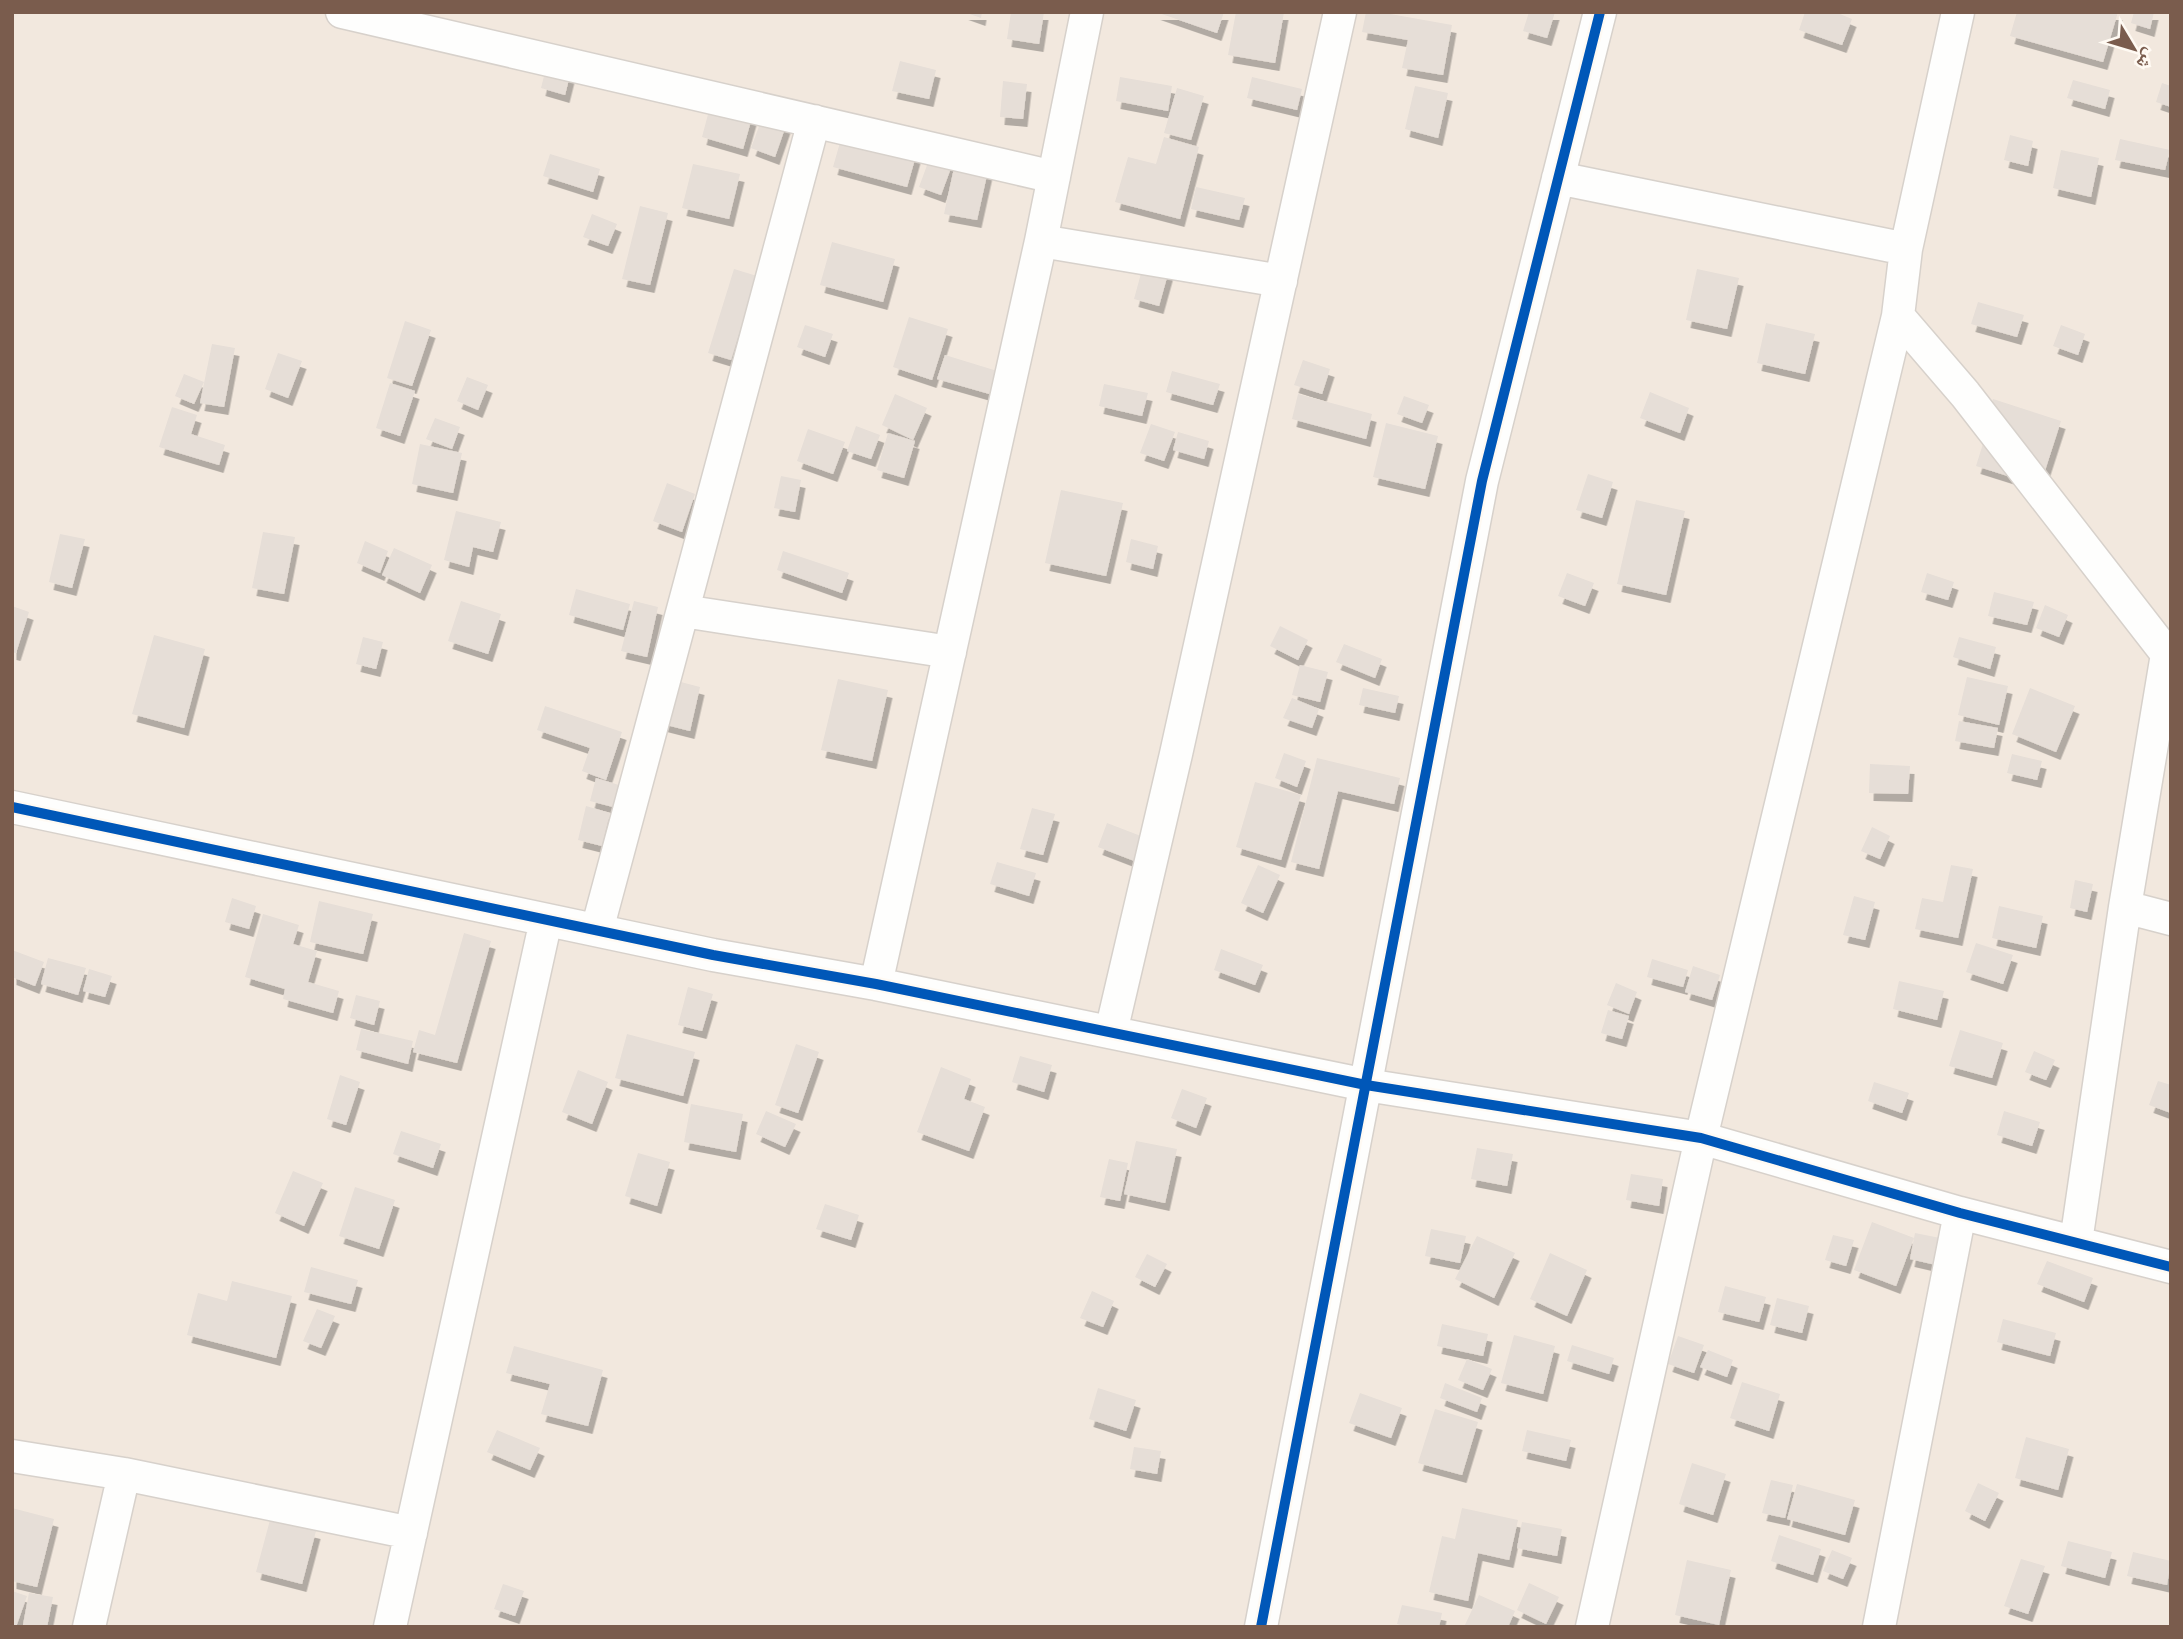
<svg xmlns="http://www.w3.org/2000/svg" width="2183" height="1639" viewBox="0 0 2183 1639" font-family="'Asap Condensed','Noto Naskh Arabic',sans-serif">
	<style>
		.residential { fill: #f2e8de }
		.building { fill: #e6ded7; filter: url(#shadow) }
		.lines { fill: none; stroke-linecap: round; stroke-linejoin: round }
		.street-casing { stroke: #d7d1cb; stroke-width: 35 }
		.street { stroke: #fefefd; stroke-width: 32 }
		.cycleway-casing { stroke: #fffaf3; stroke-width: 15 }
		.cycleway { stroke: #0057b8; stroke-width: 10 }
	</style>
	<defs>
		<filter id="shadow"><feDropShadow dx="4.5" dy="8" stdDeviation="0" flood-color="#0004"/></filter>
	</defs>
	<rect width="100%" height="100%" fill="#f9f5f0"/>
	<path class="residential" d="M12,12h2159v1615h-2159z"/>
	<path class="building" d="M964,12h18l-1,6z
		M1011,12h33l-5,32 -32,-5z
		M1156,12h68l-7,21z
		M1236,12h48l-9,51 -47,-8z
		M1366,12h13l73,13 -9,50 -41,-7 6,-28 -46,-8z
		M1529,12h26l-8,26 -24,-7z
		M1805,12h30l17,7 -10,26 -43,-15z
		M2017,12h101l-15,50 -93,-26z
		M2134,12h20l-4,17 -19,-6z
		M548,60l24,7 -7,28 -24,-7z
		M900,61l36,9 -7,29 -37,-8z
		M1120,77l52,9 -4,25 -52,-10z
		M1252,77l50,12 -5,21 -50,-12z
		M2073,80l37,10 -5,19 -38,-11z
		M1003,81l24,3 -4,35 -23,-2z
		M2162,83l9,3v21l-15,-5z
		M1415,86l33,7 -10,45 -33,-9z
		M1177,88l27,8 -13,44 -27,-7z
		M770,97l23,8 -18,52 -24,-9z
		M711,103l42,11 -10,35 -41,-12z
		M845,125l74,20 -12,42 -74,-20z
		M2010,135l23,6 -5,25 -24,-6z
		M1164,137l35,10 -19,72 -65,-17 13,-45 28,7z
		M2120,139l50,11 -5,20 -50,-10z
		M933,149l22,8 -14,38 -22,-8z
		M2061,150l38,8 -8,39 -38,-9z
		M550,154l50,15 -7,23 -50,-16z
		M956,159l33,7 -12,54 -33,-6z
		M693,164l47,10 -11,45 -47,-11z
		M1196,187l49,11 -6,22 -48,-11z
		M640,206l28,7 -18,72 -28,-6z
		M592,214l25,10 -9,22 -25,-9z
		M832,242l63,17 -12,43 -63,-17z
		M1146,255l25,8 -12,43 -25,-7z
		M734,269l23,7 -26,84 -23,-7z
		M1697,269l42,9 -12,51 -41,-9z
		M1978,302l46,13 -7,22 -46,-13z
		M909,317l39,12 -16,51 -39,-13z
		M405,321l26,9 -19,56 -25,-8z
		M1766,323l49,11 -10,40 -48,-11z
		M805,325l28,9 -8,23 -28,-10z
		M2061,325l24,9 -7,21 -25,-9z
		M212,344l23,4 -11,59 -24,-4z
		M278,353l24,8 -14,37 -23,-9z
		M945,355l62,19 -7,23 -63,-18z
		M1303,360l27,9 -8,25 -28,-9z
		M1172,371l48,13 -7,21 -47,-13z
		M184,374l20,8 -10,22 -19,-8z
		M467,377l21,8 -10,25 -21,-9z
		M390,383l25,8 -15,45 -24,-8z
		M1104,384l44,9 -6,23 -43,-10z
		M1650,392l39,16 -9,25 -40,-15z
		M895,394l32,14 -14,32 -31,-15z
		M1298,394l74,20 -6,25 -74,-20z
		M1404,396l25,9 -7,18 -25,-9z
		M1993,399l68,22 -21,65 -64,-20 11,-35 -4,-1z
		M172,407l25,8 -6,19 34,11 -6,20 -60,-18z
		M435,418l25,9 -8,22 -26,-10z
		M1386,423l52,13 -13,53 -52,-12z
		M1151,424l24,8 -11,29 -24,-8z
		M856,426l24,9 -9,24 -24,-8z
		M808,429l37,13 -12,32 -36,-13z
		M1178,432l31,9 -5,18 -31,-9z
		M888,433l27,8 -11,37 -27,-8z
		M420,444l42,9 -9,40 -41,-9z
		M1588,474l25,8 -11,36 -26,-8z
		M781,476l20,4 -6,32 -21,-4z
		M667,483l28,11 -13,38 -29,-11z
		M1061,490l62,13 -17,73 -61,-13z
		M1636,500l49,11 -19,84 -49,-11z
		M456,511l45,11 -8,30 -20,-5 -4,20 -25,-7z
		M263,532l32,5 -11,57 -32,-6z
		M60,534l25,5 -13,49 -23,-6z
		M1131,539l27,7 -5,23 -27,-7z
		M365,541l23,10 -8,22 -23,-10z
		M394,548l38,17 -12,28 -38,-18z
		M783,551l66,22 -7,20 -65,-23z
		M1567,573l27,10 -9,23 -27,-10z
		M1927,573l27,9 -6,18 -27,-8z
		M576,589l54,15 -7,26 -54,-15z
		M1994,592l40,10 -7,23 -39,-9z
		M461,601l40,13 -13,40 -40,-13z
		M634,601l24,6 -11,50 -26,-6z
		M2045,605l23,10 -9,22 -23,-9z
		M12,606l17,6 -13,41 -4,-1z
		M1280,626l28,14 -10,20 -28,-14z
		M154,635l51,14 -21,79 -52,-14z
		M363,637l20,5 -7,27 -20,-5z
		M1959,637l37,10 -6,22 -37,-12z
		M1344,644l38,15 -7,19 -39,-16z
		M1300,665l28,7 -8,30 -28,-7z
		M654,675l46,12 -10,44 -47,-12z
		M1967,677l41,9 -9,39 -41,-10z
		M838,679l50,11 -16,71 -51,-11z
		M1363,688l36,8 -4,17 -36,-8z
		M2030,688l45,18 -19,46 -44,-18z
		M1292,698l27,11 -7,19 -29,-10z
		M545,706l77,26 -16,48 -24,-9 8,-23 -53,-18z
		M1959,721l39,7 -4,20 -39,-7z
		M1284,753l22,8 -9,26 -22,-9z
		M2012,754l30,7 -5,19 -30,-7z
		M1317,758l83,20 -6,26 -56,-13 -19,78 -28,-7z
		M1870,764l40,2 -2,28 -39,-1z
		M596,778l23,7 -6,22 -23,-6z
		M1255,782l46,13 -20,65 -45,-13z
		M586,806l24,7 -8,33 -24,-6z
		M1032,808l23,6 -12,41 -23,-6z
		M1107,823l39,15 -9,24 -39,-15z
		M1872,827l18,9 -10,23 -19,-8z
		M997,862l39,11 -7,23 -39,-12z
		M1258,865l22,10 -17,38 -22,-10z
		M1951,865l22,4 -15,69 -43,-9 7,-31 21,4z
		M2075,880l18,4 -6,28 -17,-4z
		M1854,896l21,6 -10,38 -22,-5z
		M232,898l24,8 -7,23 -24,-7z
		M319,901l54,13 -10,40 -53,-12z
		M1999,906l44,10 -7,32 -44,-10z
		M263,914l36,11 -6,19 24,7 -9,31 31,9 -6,22 -50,-14 2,-10 -40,-12z
		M464,933l27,8 -34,122 -44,-11 6,-22 16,5z
		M1976,943l37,12 -10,29 -37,-12z
		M1221,949l42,16 -8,20 -41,-15z
		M12,950l32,12 -9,24 -23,-9z
		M48,958l38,10 -8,27 -37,-11z
		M1652,959l36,11 -5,17 -36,-10z
		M1693,966l27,9 -8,25 -27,-8z
		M89,969l23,7 -7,21 -22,-6z
		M1899,981l45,10 -7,29 -44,-11z
		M1616,983l21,9 -8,22 -22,-9z
		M688,987l25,7 -11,37 -24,-6z
		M356,995l24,6 -6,24 -24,-7z
		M1608,1010l21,6 -7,23 -21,-6z
		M361,1029l52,12 -5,23 -52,-14z
		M1960,1030l43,13 -11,35 -43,-12z
		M627,1034l68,18 -12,44 -68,-18z
		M796,1044l23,8 -21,61 -23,-8z
		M2034,1051l21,9 -9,20 -21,-8z
		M1020,1056l32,9 -8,27 -32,-10z
		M941,1067l30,12 -7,20 21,8 -16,44 -52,-19z
		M578,1070l30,12 -16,42 -30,-12z
		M340,1075l20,7 -14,43 -19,-6z
		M2158,1081l13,4v28l-22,-8z
		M1874,1082l35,11 -7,20 -34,-12z
		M1182,1089l25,9 -11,30 -25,-10z
		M691,1104l52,10 -7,38 -52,-10z
		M766,1111l30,13 -11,23 -29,-13z
		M2004,1111l36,11 -8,24 -35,-11z
		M401,1131l40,13 -8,24 -40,-14z
		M1136,1141l41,8 -12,54 -41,-9z
		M1477,1148l36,6 -6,32 -36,-7z
		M638,1153l32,9 -13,44 -32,-10z
		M1109,1159l19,4 -8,38 -20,-4z
		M293,1171l30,12 -19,43 -29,-13z
		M1631,1174l32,5 -4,27 -33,-6z
		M355,1187l40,13 -16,49 -40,-13z
		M825,1204l34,11 -8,25 -35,-11z
		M1872,1222l42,16 -18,48 -42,-16z
		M1431,1229l35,7 -6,27 -35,-7z
		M1915,1233l40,8 -6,27 -39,-9z
		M1833,1235l21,5 -8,26 -21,-6z
		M1477,1236l38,17 -21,45 -39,-19z
		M1550,1253l37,17 -20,46 -37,-17z
		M1147,1254l20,10 -12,23 -20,-10z
		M2047,1261l46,17 -9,24 -47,-18z
		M311,1267l47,13 -7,24 -47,-12z
		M232,1281l60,15 -16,62 -89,-23 11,-42 29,8z
		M1725,1286l41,11 -7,25 -41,-10z
		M1092,1291l22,10 -11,26 -23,-9z
		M1777,1298l32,8 -7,27 -32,-8z
		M317,1309l18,7 -14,32 -18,-7z
		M2003,1319l53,14 -6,23 -53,-14z
		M1442,1324l46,10 -5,22 -46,-10z
		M1514,1335l41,11 -12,48 -42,-11z
		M1678,1336l26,9 -10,28 -26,-9z
		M1572,1345l42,13 -5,16 -42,-13z
		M514,1346l89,24 -15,56 -47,-12 9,-30 -44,-11z
		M1708,1350l25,10 -6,17 -27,-10z
		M1467,1359l25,10 -9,21 -25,-10z
		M1742,1382l38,12 -11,37 -39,-13z
		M1445,1383l37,15 -5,14 -37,-14z
		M1098,1388l38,12 -10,31 -37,-12z
		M1360,1393l42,15 -11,30 -42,-15z
		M1435,1409l43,13 -16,53 -44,-12z
		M497,1430l43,18 -10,22 -43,-18z
		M1527,1430l44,10 -5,21 -44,-10z
		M2026,1437l43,12 -11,41 -43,-12z
		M1134,1447l27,4 -4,23 -27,-5z
		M1692,1463l34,11 -13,41 -34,-11z
		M1771,1480l22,5 -8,33 -23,-5z
		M1978,1483l21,10 -14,28 -20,-10z
		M1797,1484l58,16 -10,35 -58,-16z
		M12,1508l42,11 -17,68 -25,-6z
		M1462,1508l56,12 -9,40 -31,-7 -10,48 -39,-9 13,-56 13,3z
		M270,1520l46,11 -14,53 -46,-12z
		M1522,1522l40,7 -5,27 -40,-8z
		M1779,1535l42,14 -8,26 -42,-14z
		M2068,1541l44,11 -7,26 -44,-12z
		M1832,1550l20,8 -9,21 -20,-8z
		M2133,1552l38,9 -4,24 -40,-9z
		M2021,1559l24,7 -17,48 -24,-8z
		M1687,1560l44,10 -12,55 -44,-10z
		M1529,1583l30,14 -13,27 -29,-14z
		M503,1584l21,7 -9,25 -21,-7z
		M12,1591l15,5 -11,31h-4z
		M29,1593l24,4 -6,30 -24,-2z
		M1479,1595l36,16 -7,16h-44z
		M1402,1605l40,8 -3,14h-30l-12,-3z"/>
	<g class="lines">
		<defs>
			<path id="street" d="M342,12l712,165
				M1958,12l-52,237 -8,67 67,78 202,260 -42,253 -49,335
				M1558,178l348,71
				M1041,241l240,40
				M683,611l267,41
				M12,807l701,148 163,29 490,101 335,53 259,75 211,54
				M2125,907l46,12
				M597,930l217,-809
				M876,984l165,-743 46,-229
				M1111,1032l65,-278 164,-742
				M12,1456l112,18 287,59
				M89,1627l35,-153
				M390,1627l156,-707
				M1261,1627l221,-1146 118,-469
				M1592,1627l109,-489 197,-822
				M1879,1627l81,-414"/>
		</defs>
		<use href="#street" class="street-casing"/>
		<use href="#street" class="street"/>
		<defs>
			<path id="cycleway" d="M12,807l701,148 163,29 490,101 335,53 259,75 211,54
				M1261,1627l221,-1146 118,-469"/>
		</defs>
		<use href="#cycleway" class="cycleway-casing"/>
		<use href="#cycleway" class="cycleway"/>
	</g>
	<rect width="2183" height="1639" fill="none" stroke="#7a5c4d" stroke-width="28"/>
	<g transform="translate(2134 49) rotate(128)" stroke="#fffaf3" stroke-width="5" paint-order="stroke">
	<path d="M0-5L12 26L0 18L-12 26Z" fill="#7a5c4d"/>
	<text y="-10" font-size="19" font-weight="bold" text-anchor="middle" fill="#7a5c4d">ش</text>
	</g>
</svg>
